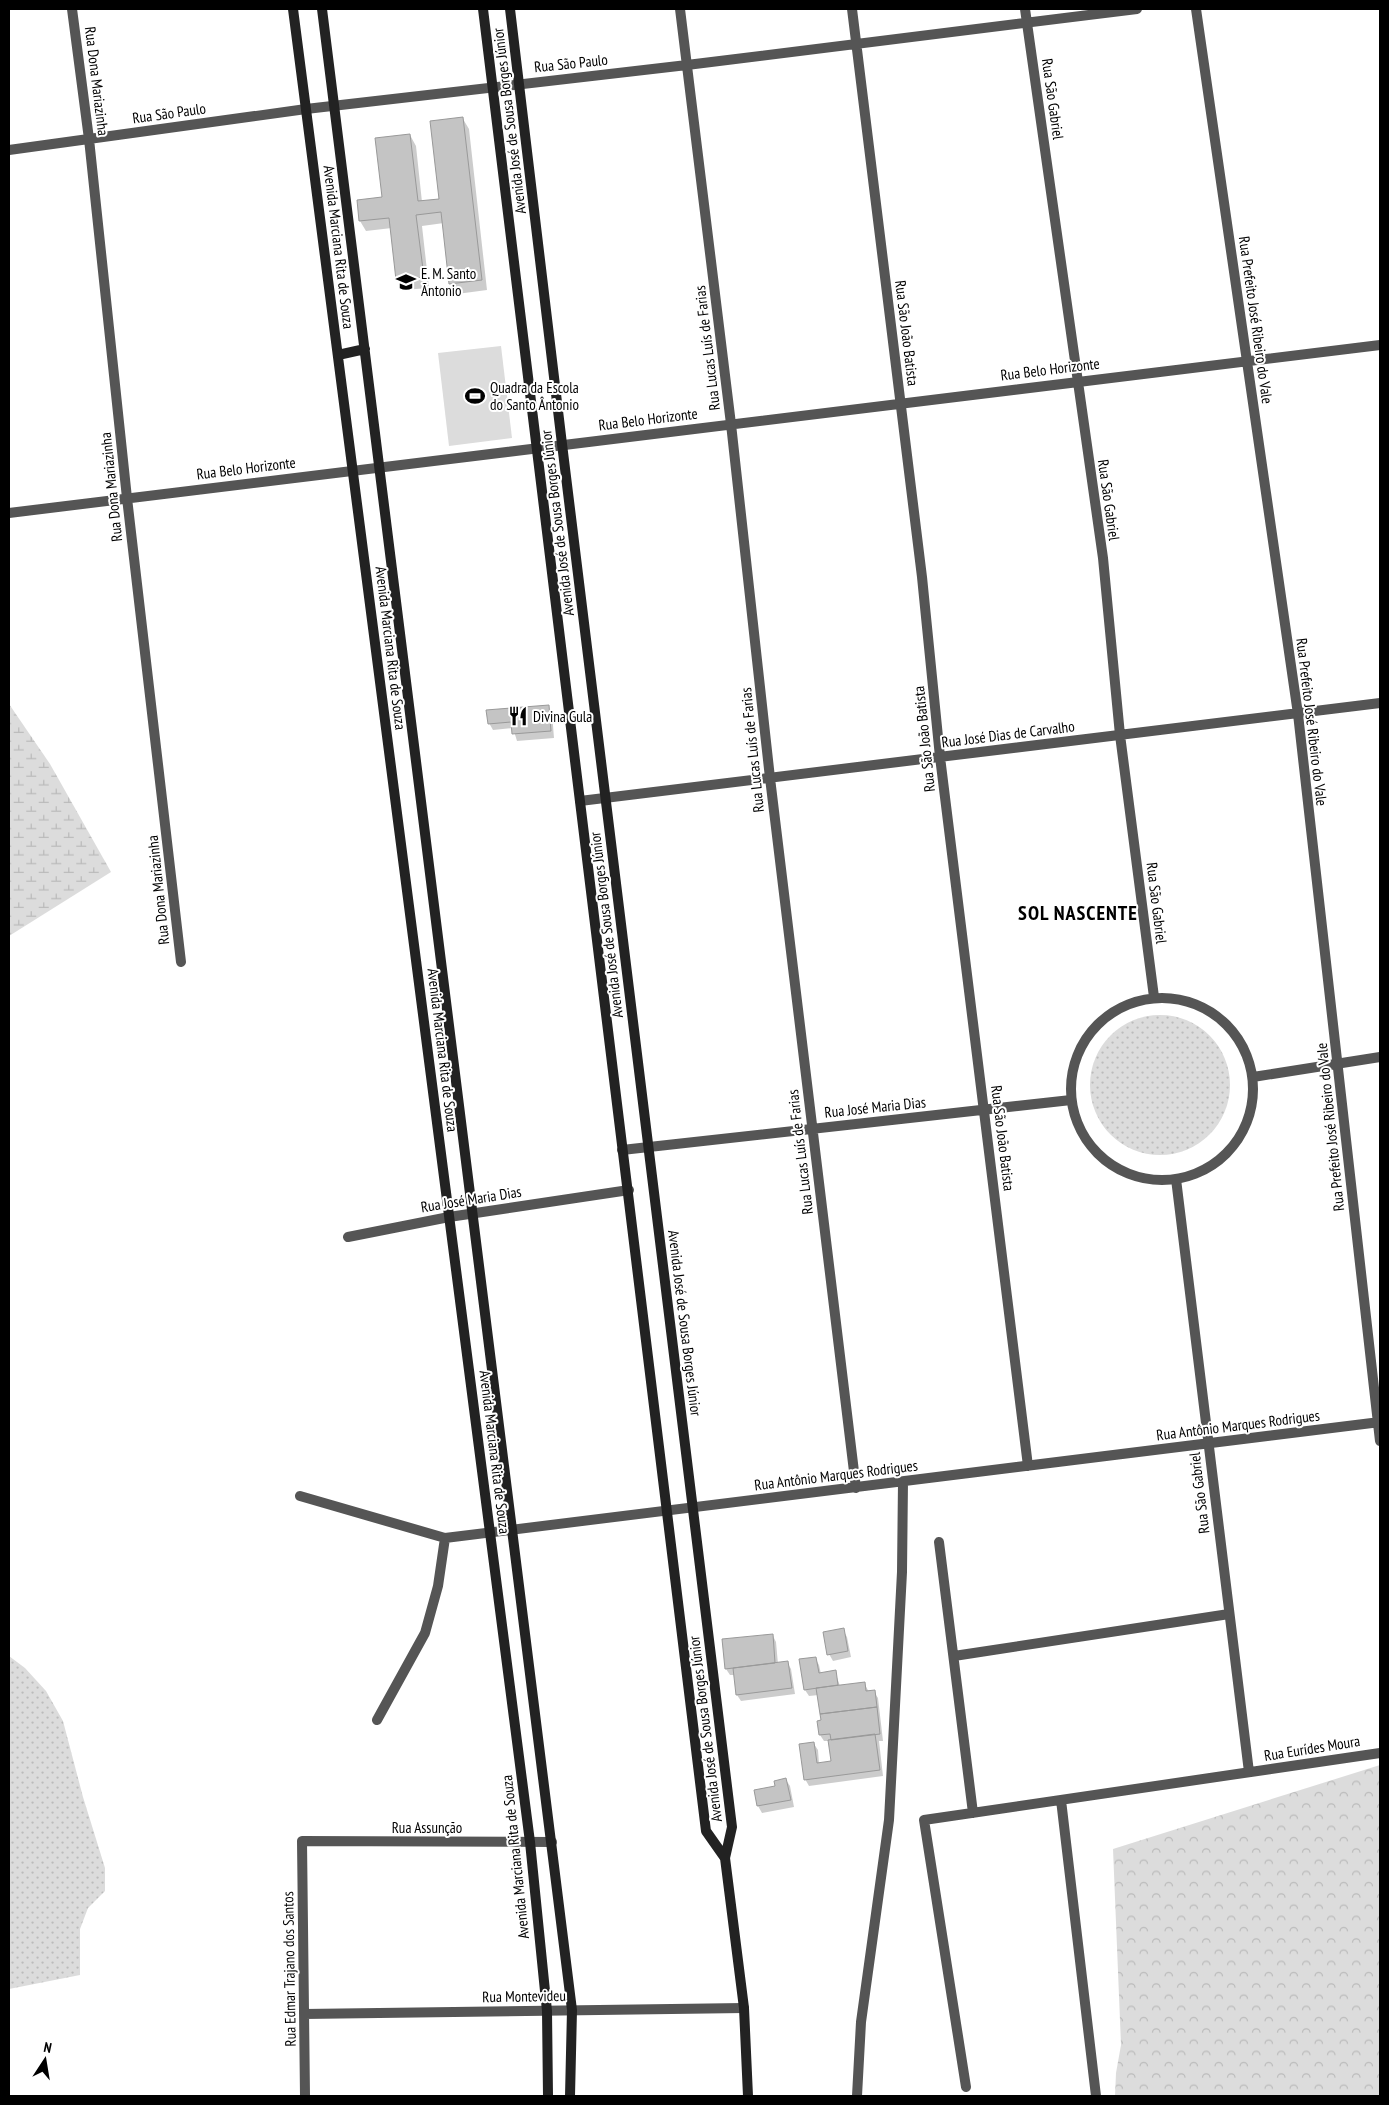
<svg xmlns="http://www.w3.org/2000/svg" width="1389" height="2105" viewBox="0 0 1389 2105" font-family="'PT Sans Narrow',sans-serif">
	<style>
		.grass { fill: url(#grass-dots) }
		.forest { fill: url(#forest-crowns) }
		.wetland { fill: url(#wetland-marsh) }
		.pitch { fill: #dcdcdc }
		.shadow { fill: #0003 }
		.building { fill: #c4c4c4; stroke: #999 }
		.lines { fill: none; stroke-linecap: round; stroke-linejoin: round }
		.street { stroke: #555; stroke-width: 10 }
		.secondary { stroke: #222; stroke-width: 10 }
		.labels { text-anchor: middle; dominant-baseline: central; stroke-width: 4; stroke-linejoin: round; paint-order: stroke }
		.street-label { font-size: 15px; fill: #000; stroke: #fff }
		.poi-label { font-size: 15px; fill: #000; stroke: #fff; text-anchor: start }
		.district-label { font-size: 20px; font-weight: bold; letter-spacing: 1px; fill: #000; stroke: #fff }
	</style>
	<defs>
		<pattern id="grass-dots" width="8" height="8" patternUnits="userSpaceOnUse" patternTransform="scale(1.25)"><rect width="8" height="8" fill="#dcdcdc"/><path d="M2 2h.1M6 6h.1" fill="none" stroke="#bbb" stroke-width="1.8" stroke-linecap="round"/></pattern>
		<pattern id="forest-crowns" width="20" height="18" patternUnits="userSpaceOnUse" patternTransform="scale(1.25)"><rect width="20" height="18" fill="#dcdcdc"/><path d="M2 6a3 3 0 1 1 6 0M12 15a3 3 0 1 1 6 0" fill="none" stroke="#bbb"/></pattern>
		<pattern id="wetland-marsh" width="20" height="14" patternUnits="userSpaceOnUse" patternTransform="scale(1.25)"><rect width="20" height="14" fill="#dcdcdc"/><path d="M1 5h8M5 5V1M11 12h8M15 12V8" fill="none" stroke="#bbb"/></pattern>
	</defs>
	<rect width="100%" height="100%" fill="#fff"/>
	<path class="grass" d="M1090 1085a70 70 0 1 1 140 0a70 70 0 1 1-140 0Z
		M9,1656l16,12 21,23 17,30 20,76 22,71v23l-17,17 -8,21v46l-71,14z"/>
	<path class="forest" d="M1380,1765v331h-265l1,-23 5,-28 -8,-196z"/>
	<path class="wetland" d="M9,704l41,60 61,108 -102,64z"/>
	<path class="pitch" d="M501,346l11,92 -63,8 -11,-93z"/>
	<path class="shadow" d="M463,119l6,10 18,161 -30,4 -6,-11 -7,-60 -22,3 7,62 -26,2 -6,-10 -5,-52 -26,3 -6,-10 23,-23 27,-63 6,11 6,56 18,-2z
		M548,706l4,7 2,25 -37,3 -4,-13 -20,2 -4,-7z
		M843,1630l4,7 4,20 -18,4 -4,-7z
		M773,1636l3,6 2,22 9,-2 4,7 4,25 -54,7 -4,-6 -2,-20h-5l-4,-6z
		M815,1658l4,7 2,9 14,-2 5,14 24,-3 5,9h5l4,6 5,43h-4l4,35 -74,10 -4,-7 9,-35 4,6 1,14 13,-2 -3,-21h-5l-4,-6 3,-14 -4,-26 -10,1 -4,-6z
		M786,1780l4,6 4,21 -32,6 -4,-7 -3,-15 21,-4z"/>
	<path class="building" d="M463,117l19,163 -33,4 -8,-72 -25,3 8,62 -28,3 -7,-62 -30,3 -2,-21 25,-3 -7,-59 35,-4 8,67 21,-2 -9,-78z
		M549,705l2,26 -39,3 -1,-12 -23,2 -2,-14z
		M844,1628l4,23 -21,4 -4,-23z
		M773,1634l2,29 -50,6 -3,-30z
		M816,1657l3,16 17,-3 2,15 -34,5 -5,-31z
		M788,1661l4,27 -56,7 -3,-27z
		M865,1682l1,9 9,-1 2,17 -57,7 -4,-26z
		M877,1707l3,27 -49,6 -1,-6 -11,1 -2,-14 4,-1 -1,-6z
		M875,1734l5,36 -76,10 -5,-36 15,-2 3,21 14,-2 -3,-21z
		M786,1778l5,22 -34,6 -3,-16 21,-4 -1,-5z"/>
	<g class="lines">
		<path class="street" d="M72,9l17,130 38,359 54,464
			M680,9l51,415 39,354 86,710
			M852,9l70,568 18,180 88,709
			M1025,9l78,549 17,177 34,262
			M1196,9l102,705 82,727
			M9,150l297,-41 381,-44 450,-56
			M9,513l1371,-168
			M580,801l800,-98
			M1071 1089a91 91 0 1 1 182 0a91 91 0 1 1-182 0Z
			M1253,1077l127,-20
			M622,1150l449,-50
			M1176,1179l73,593
			M348,1237l101,-20 180,-27
			M300,1496l145,42 935,-116
			M939,1542l34,271
			M954,1656l275,-42
			M377,1720l48,-87 13,-47 7,-48
			M1061,1800l35,296
			M304,2014l440,-6
			M966,2087l-42,-267 456,-67
			M305,2096l-3,-255 250,1
			M857,2096l4,-74 28,-202 13,-248 1,-90"/>
		<path class="secondary" d="M293,9l237,1833 17,169 1,85
			M322,9l250,2001 -2,86
			M483,9l223,1822 19,27
			M510,9l52,435 170,1383 -7,31 19,150 4,88
			M338,355l27,-6"/>
	</g>
	<defs>
		<symbol id="school-bare" viewBox="-9 -9 18 18"><path d="M0-5L7-2L0 1L-7-2ZM-4 1L0 2.5L4 1V4Q0 6-4 4Z" fill="#000" stroke="#fff" stroke-width="2.5" paint-order="stroke"/></symbol>
		<symbol id="stadium-bare" viewBox="-9 -9 18 18"><path d="M0-5a6.5 5 0 1 0 0 10a6.5 5 0 1 0 0-10ZM-3.5-1.8h7v3.6h-7Z" fill="#000" stroke="#fff" stroke-width="2.5" paint-order="stroke"/></symbol>
		<symbol id="restaurant-bare" viewBox="-9 -9 18 18"><path d="M-5-6h1v4h1v-4h1v4h1v-4h1v5L-1.5 .5V6h-2V.5L-5-1ZM5-6V6H3V1.5H1.5Q1.5-4 5-6Z" fill="#000" stroke="#fff" stroke-width="2.5" paint-order="stroke"/></symbol>
	</defs>
	<g fill-rule="evenodd">
		<use href="#school-bare" x="392" y="268" width="28" height="28"/>
		<use href="#stadium-bare" x="461" y="382" width="28" height="28"/>
		<use href="#restaurant-bare" x="504" y="702" width="28" height="28"/>
	</g>
	<g class="labels">
		<g class="street-label">
			<text transform="translate(571 63) rotate(-6)">Rua São Paulo</text>
			<text transform="translate(97 81) rotate(83)">Rua Dona Mariazinha</text>
			<text transform="translate(1053 99) rotate(82)">Rua São Gabriel</text>
			<text transform="translate(169 113) rotate(-8)">Rua São Paulo</text>
			<text transform="translate(509 121) rotate(-97)">Avenida José de Sousa Borges Júnior</text>
			<text transform="translate(339 247) rotate(83)">Avenida Marciana Rita de Souza</text>
			<text transform="translate(1256 320) rotate(82)">Rua Prefeito José Ribeiro do Vale</text>
			<text transform="translate(907 333) rotate(83)">Rua São João Batista</text>
			<text transform="translate(707 348) rotate(-97)">Rua Lucas Luís de Farias</text>
			<text transform="translate(1050 369) rotate(-7)">Rua Belo Horizonte</text>
			<text transform="translate(648 419) rotate(-7)">Rua Belo Horizonte</text>
			<text transform="translate(246 468) rotate(-7)">Rua Belo Horizonte</text>
			<text transform="translate(111 487) rotate(-96)">Rua Dona Mariazinha</text>
			<text transform="translate(1109 500) rotate(82)">Rua São Gabriel</text>
			<text transform="translate(557 523) rotate(-97)">Avenida José de Sousa Borges Júnior</text>
			<text transform="translate(391 648) rotate(83)">Avenida Marciana Rita de Souza</text>
			<text transform="translate(1312 722) rotate(83)">Rua Prefeito José Ribeiro do Vale</text>
			<text transform="translate(1008 734) rotate(-7)">Rua José Dias de Carvalho</text>
			<text transform="translate(924 739) rotate(-96)">Rua São João Batista</text>
			<text transform="translate(752 750) rotate(-96)">Rua Lucas Luís de Farias</text>
			<text transform="translate(158 890) rotate(-96)">Rua Dona Mariazinha</text>
			<text transform="translate(1157 903) rotate(83)">Rua São Gabriel</text>
			<text transform="translate(606 925) rotate(-97)">Avenida José de Sousa Borges Júnior</text>
			<text transform="translate(443 1050) rotate(83)">Avenida Marciana Rita de Souza</text>
			<text transform="translate(875 1107) rotate(-6)">Rua José Maria Dias</text>
			<text transform="translate(1330 1127) rotate(-96)">Rua Prefeito José Ribeiro do Vale</text>
			<text transform="translate(1003 1138) rotate(83)">Rua São João Batista</text>
			<text transform="translate(800 1152) rotate(-97)">Rua Lucas Luís de Farias</text>
			<text transform="translate(471 1199) rotate(-9)">Rua José Maria Dias</text>
			<text transform="translate(685 1323) rotate(83)">Avenida José de Sousa Borges Júnior</text>
			<text transform="translate(1238 1425) rotate(-7)">Rua Antônio Marques Rodrigues</text>
			<text transform="translate(495 1452) rotate(83)">Avenida Marciana Rita de Souza</text>
			<text transform="translate(836 1475) rotate(-7)">Rua Antônio Marques Rodrigues</text>
			<text transform="translate(1199 1493) rotate(-97)">Rua São Gabriel</text>
			<text transform="translate(705 1729) rotate(-97)">Avenida José de Sousa Borges Júnior</text>
			<text transform="translate(1312 1748) rotate(-9)">Rua Eurídes Moura</text>
			<text x="427" y="1827">Rua Assunção</text>
			<text transform="translate(515 1857) rotate(-96)">Avenida Marciana Rita de Souza</text>
			<text transform="translate(289 1969) rotate(-91)">Rua Edmar Trajano dos Santos</text>
			<text transform="translate(524 1996) rotate(-1)">Rua Montevideu</text>
		</g>
		<g class="poi-label">
			<text x="421" y="273">E. M. Santo<tspan x="421" dy="17">Ãntonio</tspan></text>
			<text x="490" y="387">Quadra da Escola<tspan x="490" dy="17">do Santo Ântonio</tspan></text>
			<text x="533" y="716">Divina Gula</text>
		</g>
		<g class="district-label">
			<text x="1078" y="913">SOL NASCENTE</text>
		</g>
	</g>
	<rect width="1389" height="2105" fill="none" stroke="#000000" stroke-width="20"/>
	<g transform="translate(45 2060) rotate(12)" stroke="#ffffff" stroke-width="4" paint-order="stroke">
	<path d="M0-4L9 19L0 12L-9 19Z" fill="#000000"/>
	<text y="-8" font-size="14" font-weight="bold" text-anchor="middle" fill="#000000">N</text>
	</g>
</svg>
